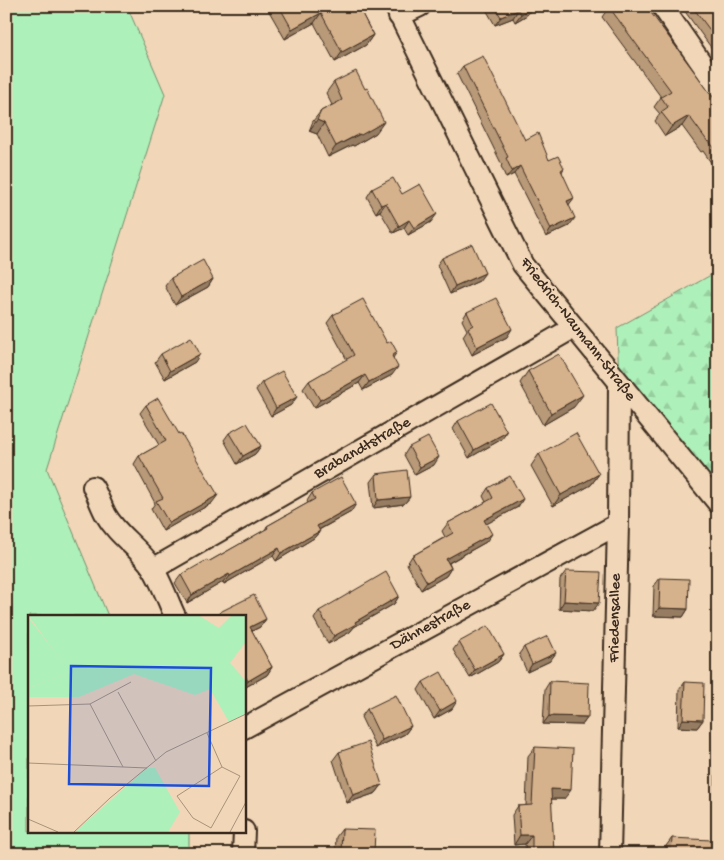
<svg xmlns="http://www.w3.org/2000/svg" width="724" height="860" viewBox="0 0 724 860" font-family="'Gochi Hand',sans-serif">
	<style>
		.grass { fill: #aef0ba; stroke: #748d6c }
		.forest { fill: url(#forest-firs); stroke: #748d6c }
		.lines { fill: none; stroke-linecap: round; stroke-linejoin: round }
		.minor-casing { stroke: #3b2a1e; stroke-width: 24 }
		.minor { stroke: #f1d7b8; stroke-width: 20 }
		.wall { fill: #b89978; stroke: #3b2a1e }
		.shaded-wall { fill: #967d62; stroke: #3b2a1e }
		.building { fill: #d6b28c; stroke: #3b2a1e }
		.labels { text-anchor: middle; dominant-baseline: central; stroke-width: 5; stroke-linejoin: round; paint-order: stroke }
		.street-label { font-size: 16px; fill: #3b2a1e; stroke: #f1d7b8 }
		.inset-road { fill: none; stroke: #a8927a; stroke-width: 1 }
		.view { fill: #1d4ed8; fill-opacity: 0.15; stroke: #1d4ed8; stroke-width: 2.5 }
		.inset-edge { fill: none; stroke: #3b2a1e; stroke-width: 2.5 }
	</style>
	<defs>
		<pattern id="forest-firs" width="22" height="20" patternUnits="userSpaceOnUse" patternTransform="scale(1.25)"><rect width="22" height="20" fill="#aef0ba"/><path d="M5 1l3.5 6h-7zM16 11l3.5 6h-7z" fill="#97ce9f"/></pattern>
	</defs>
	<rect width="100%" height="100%" fill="#f1d7b8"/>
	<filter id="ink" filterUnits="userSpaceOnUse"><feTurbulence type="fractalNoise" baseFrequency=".02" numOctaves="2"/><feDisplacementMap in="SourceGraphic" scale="10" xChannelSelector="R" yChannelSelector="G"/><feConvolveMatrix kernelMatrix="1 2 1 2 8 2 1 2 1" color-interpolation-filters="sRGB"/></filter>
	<g filter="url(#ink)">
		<path class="grass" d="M6,6h121l38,88 -118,375 61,147h-79v215h160v23h-183z"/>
		<path class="forest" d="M718,271v232l-99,-120 -2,-55z"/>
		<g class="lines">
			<defs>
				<path id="minor" d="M395,6l128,259 195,238
					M662,6l56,81
					M399,16l21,-10
					M93,487c5,9 8,19 13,28 11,20 33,33 46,52 9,14 16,34 23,49
					M153,569l420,-241
					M244,728l374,-204
					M243,854l1,-23
					M610,854l8,-330 1,-141"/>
			</defs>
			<use href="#minor" class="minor-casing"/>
			<use href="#minor" class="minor"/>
		</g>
		<path class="wall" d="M266,6h92l15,29 -7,10 -31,17 -21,-39 -29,16z
			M484,6h48l-5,9 -12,7 -2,-4 -18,7z
			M681,6h37v51z
			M609,7l109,97v69l-15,-22 -2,1 -19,-26 -17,10 -10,-15 5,-7 -6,-7 7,-10 -59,-80z
			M463,66l62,74 24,20 15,8 -2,4 7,33v21l-23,11 -32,-63 -8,4 -5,-12 1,-1 -45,-91z
			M334,82l42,51 -22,13 -2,-1 -24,12 -11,-23 -8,-3 4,-10 8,-10 11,-6 -6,-12z
			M372,189l30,5 29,28 -23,13 -4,-7 -11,5 -13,-22 -4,2 -9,-16z
			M442,258l37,23 -29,13 -13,-29z
			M171,278l42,1 -5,8 -33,18 -10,-19z
			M467,312l40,25 -35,18 -9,-19 4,-6 -5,-10z
			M333,315l54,28 10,9 -4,6 -1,17 -29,15 -4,-7 -45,25 -11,-19 6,-8 38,-21 -20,-37z
			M161,354l34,8 -30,17 -10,-17z
			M528,371l46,36 -31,18 -23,-42z
			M262,382l29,23 -20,11 -15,-26z
			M146,405l66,98 -49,28 -12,-22 4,-6 -21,-39 5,-8 20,-11 -19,-32z
			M458,421l44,18 -33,19 -16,-29z
			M229,433l32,13 -6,8 -18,10 -13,-24z
			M409,447l25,18 -19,10 -11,-20z
			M539,454l60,20 -8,11 -38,21 -22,-40z
			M376,474l34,23 -6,7 -31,4 -3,-26z
			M488,488l30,19 -32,17v18l-37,21 2,5 -5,8 -25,14 -14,-26 5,-8 33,-19 -3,-6 6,-8 38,-21 -3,-6z
			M312,493l39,19 -32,18 1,1 -6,7 -38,23 -3,-5 -49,28 -1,-2 -36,21 -12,-20 6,-8 27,-13 57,-32 2,-4 41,-23 -1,-2z
			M566,571l27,40 -34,-2 1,-30z
			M660,578l28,31 -5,8 -30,-1 1,-30z
			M399,596l-5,8 -40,23 -4,5 -22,12 -14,-25 5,-8z
			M220,612l46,7 -6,8 -8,4 20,36 -5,8 -23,13v-72h-27z
			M459,642l45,12 -6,8 -28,16 -17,-28z
			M524,647l26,14 -23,11 -8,-18z
			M550,681l38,36 -6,8 -39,-1 2,-35z
			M423,682l29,27 -18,10 -16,-29z
			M685,682l18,38 -6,8 -19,-1 1,-37z
			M367,709l44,17 -6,8 -29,14 -15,-31z
			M535,747l29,52h-13l3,55h-28l-1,-10 -11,1 -2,-30 6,-9h8l2,-50z
			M339,752l43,33 -6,8 -29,10 -14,-43z
			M718,759v58h-3v-54z
			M342,829l32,25h-39l1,-17z
			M672,838l39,16h-45v-8z"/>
		<path class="shaded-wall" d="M533,7l-6,8 -12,7 6,-8z
			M518,10l-5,8 -18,7 6,-8z
			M321,13l-7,10 -29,16 7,-10z
			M373,35l-7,10 -31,17 7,-10z
			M689,116l-7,10 -17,10 7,-10z
			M317,120l7,3 -7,11 -8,-3z
			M384,122l-8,11 -22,13 -2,-1 -24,12 8,-11z
			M520,166l-6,8 -8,4 6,-7z
			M574,198l-6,8 -1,-5z
			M386,203l-6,8 -4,2 5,-8z
			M437,214l-6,8 -23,13 6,-7z
			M575,218l-6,8 -23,11 5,-8z
			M409,220l-5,8 -11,5 6,-7z
			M485,273l-6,8 -29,13 5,-8z
			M213,279l-5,8 -33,18 6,-8z
			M512,329l-5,8 -35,18 5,-8z
			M200,354l-5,8 -30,17 5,-8z
			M398,367l-6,8 -29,15 6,-8z
			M365,375l-6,8 -45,25 6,-8z
			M583,395l-9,12 -31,18 8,-12z
			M297,397l-6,8 -20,11 5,-8z
			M507,432l-5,7 -33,19 5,-8z
			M261,446l-6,8 -18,10 6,-8z
			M439,457l-5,8 -19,10 5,-8z
			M599,474l-8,11 -38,21 8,-11z
			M218,495l-6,8 -49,28 6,-8z
			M410,497l-6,7 -31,4 5,-8z
			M523,499l-5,8 -39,21 5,-8z
			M356,504l-5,8 -40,22 6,-8z
			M320,531l-6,7 -38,23 5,-8z
			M492,534l-6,8 -45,25 5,-8z
			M279,548l-6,8 -49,28 6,-8z
			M451,568l-5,8 -25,14 6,-8z
			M229,574l-6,8 -36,21 5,-8z
			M399,596l-5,8 -40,23 -4,5 -22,12 6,-8 21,-14z
			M564,601l35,2 -6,8 -34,-2z
			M659,608l29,1 -5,8 -30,-1z
			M266,619l-6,8 -16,8 6,-8z
			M556,653l-6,8 -23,11 5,-8z
			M504,654l-6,8 -28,16 5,-8z
			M272,667l-5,8 -23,13v-1l4,-6z
			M457,701l-5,8 -18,10 6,-8z
			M549,716l39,1 -6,8 -39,-1z
			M683,719l20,1 -6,8 -19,-1z
			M411,726l-6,8 -29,14 6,-8z
			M382,785l-6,8 -29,10 6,-8z
			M551,789l20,1 -7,9h-20z
			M520,835h12l-7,9 -11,1z"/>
		<path class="building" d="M279,6h79l15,29 -31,17 -21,-39 -29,16z
			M494,6h38l1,1 -12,7 -3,-4 -17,7z
			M610,6h36l72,98v49l-9,-12 -1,1 -19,-26 -17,10 -11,-14 7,-5 -7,-10 10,-6 -62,-84z
			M692,6h26v35z
			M483,56l42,84 13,-7 11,27 9,-4 6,12 -3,2 13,28 -7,3 8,17 -24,11 -31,-63 -8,5 -6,-13 2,-1 -45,-91z
			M356,71l9,18 2,-1 17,34 -23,13 -2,-1 -23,12 -12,-23 -7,-3 4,-9 21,-11 -8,-18z
			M393,178l9,16 18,-10 17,30 -23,14 -5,-8 -10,6 -13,-23 -5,2 -9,-16z
			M472,244l13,29 -30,13 -13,-28z
			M203,260l10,19 -32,18 -10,-19z
			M496,298l16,31 -35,18 -9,-19 5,-3 -6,-13z
			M363,299l24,44 4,-2 6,11 -5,4 6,11 -29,15 -4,-7 -45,25 -11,-19 45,-26 -21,-40z
			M191,337l9,17 -30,17 -9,-17z
			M559,354l24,41 -32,18 -23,-42z
			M282,371l15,26 -21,11 -14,-26z
			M158,398l21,36 2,-1 37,62 -49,28 -13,-22 7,-3 -24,-42 27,-15 -20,-36z
			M491,403l16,29 -33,18 -16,-29z
			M247,423l14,23 -18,10 -14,-23z
			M576,433l23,41 -38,21 -22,-41z
			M428,437l11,20 -19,10 -11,-20z
			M407,470l3,27 -32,3 -2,-26z
			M510,476l13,23 -39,21 8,14 -46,25 5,9 -24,14 -15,-26 41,-23 -5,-10 45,-25 -5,-10z
			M341,477l15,27 -39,22 3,5 -39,22 -2,-5 -49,28 -1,-2 -37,21 -11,-20 26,-15 1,2 60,-34 -1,-2 48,-27 -3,-6z
			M566,571l35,1 -2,31 -35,-2z
			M386,572l13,24 -44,26 1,2 -22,12 -15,-25z
			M660,578l29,1 -1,30 -29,-1z
			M254,595l12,24 -16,8 22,40 -24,14 -4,-7v-58h-22l-2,-4z
			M488,626l16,28 -29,16 -16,-28z
			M548,636l8,17 -24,11 -8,-17z
			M441,672l16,29 -17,10 -17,-29z
			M550,681l39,2 -1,34 -39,-1z
			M685,682l19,1 -1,37 -20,-1z
			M396,695l15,31 -29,14 -15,-31z
			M368,742l14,43 -29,10 -14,-43z
			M535,747l38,2 -2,41 -20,-1 3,65h-22v-19h-12l-2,-29 14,-1z
			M342,829l33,1 -1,24h-33z
			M672,838l39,2v14h-40z"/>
	</g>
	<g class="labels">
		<g class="street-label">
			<text transform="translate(577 330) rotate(52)">Friedrich-Naumann-Straße</text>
			<text transform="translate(363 449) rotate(-30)">Brabandtstraße</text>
			<text transform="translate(616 618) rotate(-89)">Friedensallee</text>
			<text transform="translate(431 626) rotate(-29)">Dähnestraße</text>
		</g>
	</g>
	<g transform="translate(28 615)">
		<rect width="218" height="218" fill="#f1d7b8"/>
		<path d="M0,0h170l21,13 13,-13h13v28l-15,20 15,17v34l-16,8 -19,-33 -15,6 -61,-21 -55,23h-51v-9l42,-15z" fill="#aef0ba"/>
		<path d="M119,153h8l25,44 -12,20h-93z" fill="#aef0ba"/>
		<path d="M0,2l43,56 -43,15z" fill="#aef0ba"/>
		<path class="inset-road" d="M90,77l38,69M62,89l33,63M0,91l62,-2 41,-22M179,118l15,34 -45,29 16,22 18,10 29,-52 -18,-9M0,148l119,5M0,204l30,13M46,217l36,-34 56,-46 80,-38M202,217l16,-30"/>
		<path class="view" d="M43,51l140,2 -2,118 -140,-2z"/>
		<rect width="218" height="218" class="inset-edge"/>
	</g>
	<rect width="724" height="860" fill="none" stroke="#f1d7b8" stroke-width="25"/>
	<rect x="12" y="12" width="699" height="835" fill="none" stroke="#3b2a1e" stroke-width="2" filter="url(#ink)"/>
</svg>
